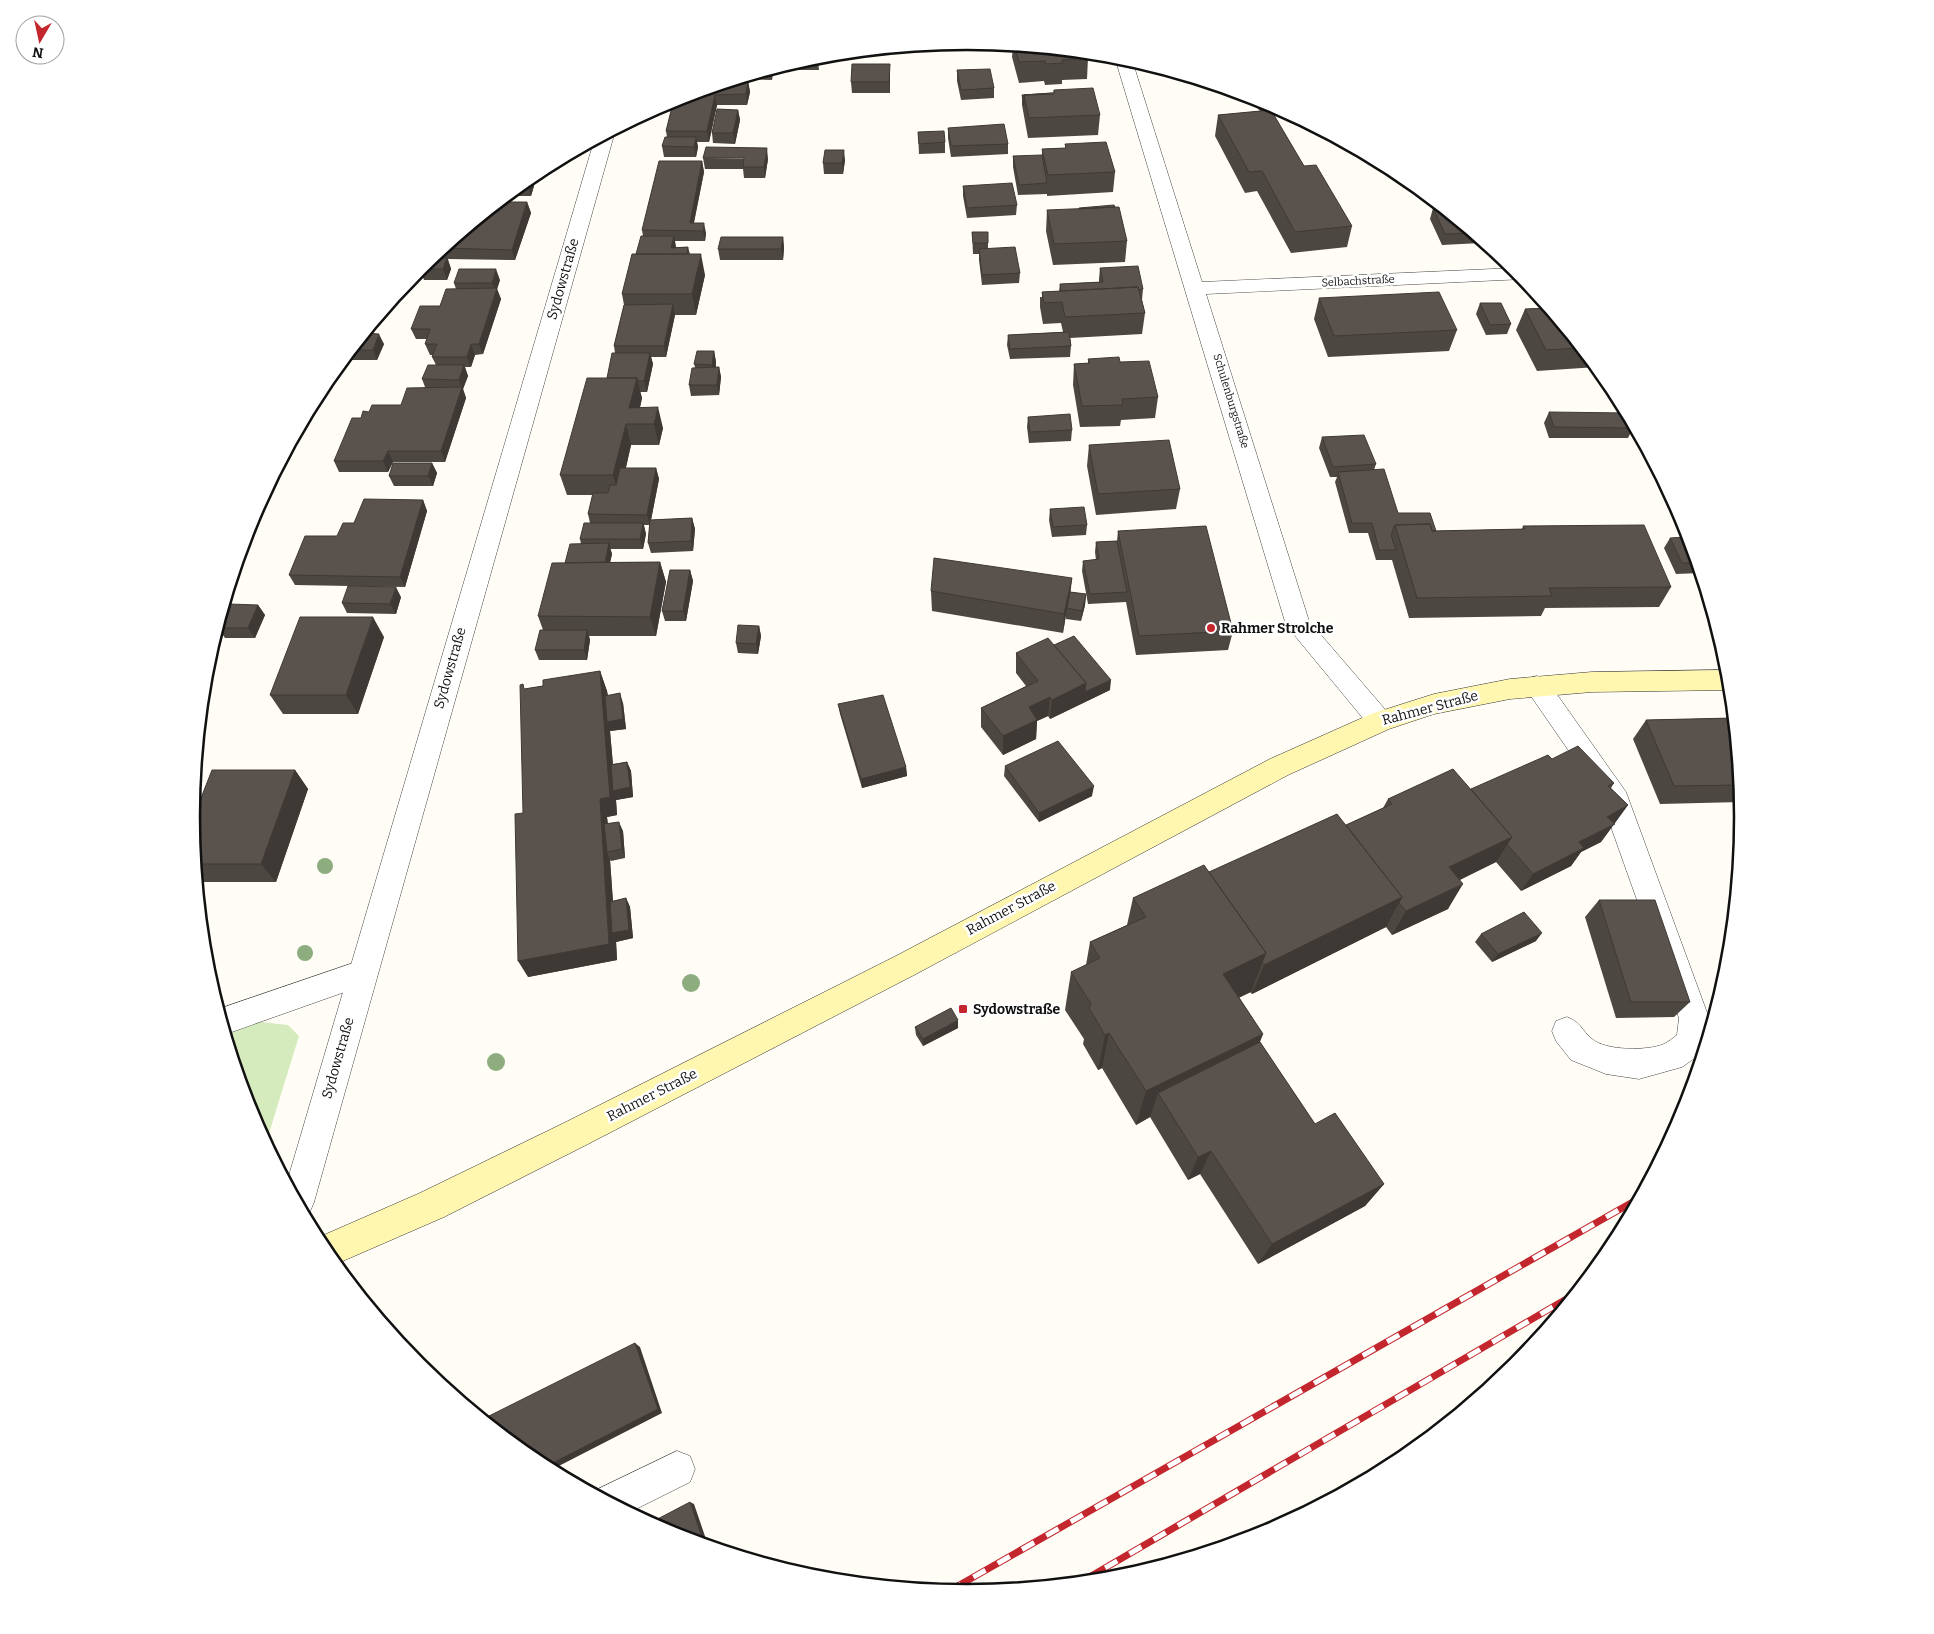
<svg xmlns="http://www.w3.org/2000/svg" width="1934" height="1634" viewBox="0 0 1934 1634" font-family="Bitter,serif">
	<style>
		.green { fill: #d5ebbd }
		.forest { fill: #b9dc9c }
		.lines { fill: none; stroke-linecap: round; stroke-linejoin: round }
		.service-casing { stroke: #444; stroke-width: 1 }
		.minor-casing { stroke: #444; stroke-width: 1 }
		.secondary-casing { stroke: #333; stroke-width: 1 }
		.service { fill: #fff; fill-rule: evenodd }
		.minor { fill: #fff; fill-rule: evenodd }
		.secondary { fill: #fff6b0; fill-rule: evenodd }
		.rail-casing { stroke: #c4262e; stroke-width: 7 }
		.rail { stroke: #fff; stroke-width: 5; stroke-dasharray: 14; stroke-linecap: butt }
		.tree { fill: #8dad7f }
		.wall { fill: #4d4742 }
		.shaded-wall { fill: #3f3936 }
		.building { fill: #5a524d; stroke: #3f3936 }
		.poi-dot { fill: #c4262e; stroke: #fff; stroke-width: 2 }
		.labels { text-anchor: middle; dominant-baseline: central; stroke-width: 5; stroke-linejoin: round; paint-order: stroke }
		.far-street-label { font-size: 11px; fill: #111; stroke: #fff }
		.street-label { font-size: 14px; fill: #111; stroke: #fff }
		.poi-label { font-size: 14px; font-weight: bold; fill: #111; stroke: #fff; text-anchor: start }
		.rim { fill: none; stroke: #111; stroke-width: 2.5 }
	</style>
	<rect width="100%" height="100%" fill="#fffdf5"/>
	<path class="green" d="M252,1021l36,4 11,11 -33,107 -16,-29 -25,-83z"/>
	<path class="forest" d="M1405,1450l2,4 -9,8 -134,72 -22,6z"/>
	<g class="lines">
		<defs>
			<path id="service" d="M1537,676l9,3 80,113 83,226 -2,19 -5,16 -20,14 -43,12 -33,-5 -35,-14 -15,-19 -4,-10 4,-10 11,-4c15,6 14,13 25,22 14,12 56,12 72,5 4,-2 9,-6 13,-9l2,-17 -79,-222 -76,-110 4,-7z
				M362,960l11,4 4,9 -4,9 -147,52 -7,-25z
				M677,1451l13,5 5,13 -5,13 -60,30 -34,-18 2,-5z"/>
			<path id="minor" d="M1116,56l16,4 70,222 313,-14 9,11 -318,15 103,327 80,93 4,7 -4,7 -9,3 -9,-3 -85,-103 -171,-567z
				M612,132l2,3 -300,1067 -5,12 -4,1 -18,-33 307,-1041z"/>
			<path id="secondary" d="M1728,670l1,20 -137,2 -82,7 -76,15 -45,15 -101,46 -374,200 -326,169 -144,73 -108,47 -19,-26 103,-45 146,-71 328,-165 376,-198 101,-45 63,-20 76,-15 82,-7z"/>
		</defs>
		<use href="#service" class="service-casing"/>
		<use href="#minor" class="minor-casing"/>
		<use href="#secondary" class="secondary-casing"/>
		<use href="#service" class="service"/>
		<use href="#minor" class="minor"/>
		<use href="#secondary" class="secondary"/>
		<defs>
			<path id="rail" d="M1081,1582l494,-288
				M949,1591l689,-392"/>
		</defs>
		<use href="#rail" class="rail-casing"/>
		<use href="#rail" class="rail"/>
	</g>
	<g class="tree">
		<circle cx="325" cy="866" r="8"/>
		<circle cx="305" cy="953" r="8"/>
		<circle cx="691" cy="983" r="9"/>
		<circle cx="496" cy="1062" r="9"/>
	</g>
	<path class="wall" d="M981,43l106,10 1,5 -1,21 -25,1v4l-17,1 -1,-4 -25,2 -7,-26 1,-11 -31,2z
		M816,56l2,4 1,10h-46l-1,10 -33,-1z
		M957,70l37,18v10l-33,2 -4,-19z
		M890,74v19h-38l-1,-11z
		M748,81l2,11 -3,13h-30l-8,37h-12l1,5 -2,10h-32l-2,-11 5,-9 -1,-6 8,-32z
		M1054,90l46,25 -2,20 -70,3 -6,-33v-10l31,-1z
		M1246,95l18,5 16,9 -9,1 33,56 48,60 -5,21 -56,6 -34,-62 -12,2 -30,-57 3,-21 42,-4z
		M738,110l2,10 -5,24 -22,-1 -1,-10z
		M948,128l60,16v10l-57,3 -3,-19z
		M918,132l27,10v11l-26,1z
		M1065,144l50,28 -2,20 -66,4v-2l-29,1 -5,-28v-11h29v-7l23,-1z
		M703,158l65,1 -3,19h-21l-1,-9h-38z
		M845,160l-2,14h-19l-1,-11z
		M702,161l2,11 -10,51 12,10 -1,8h-30v6h13l2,7 15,21 -9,40h-21l-9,42h-15l2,7 -6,28h-7l2,6 -2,10 23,20 -4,17h-28l-5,23h30l3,11 -8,41 41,-2 3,11 -2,22 -42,2 -3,-10 2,-18h-6l2,9 -3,15h-33l2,5 -2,8h50l6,20 -10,54h-67l1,4 -3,20h-48l-4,-10 8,-20 -5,-14 27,-53 16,-19 -1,-5 10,-16 -2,-9 5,-19h-26l-7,-20 47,-97 8,-25 -1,-7 10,-41 -2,-11 21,-58 -1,-6z
		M546,167l-4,13h-10l2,6 -3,10h-24l29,-24z
		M963,186l54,19 -1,10 -49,3 -4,-22z
		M500,202h27l4,11 -16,47 -67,-1 3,10 -4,11h-23l-4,-11 1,-3z
		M1433,208h9l40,33 -1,2 -39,2 -12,-26z
		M1047,210l80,31 -2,21 -72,3 -7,-34z
		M972,232l16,11v6l32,24 -1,10 -37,2 -3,-25v-6h-6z
		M783,237l1,11 -1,12h-63l-2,-11z
		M1100,268l43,21 -1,11 3,13 -3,21 -72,4 1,8 -1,11 -60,2 -3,-14 1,-10 55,-3 -2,-9 -18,1 -3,-17v-10h2v-5l17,-1 1,-7 39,-2v-3z
		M500,280l-3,9 4,10 -18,55 -8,1 -4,12h-6l3,9 -5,13 3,9 -21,64h-52l-5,10h-49l-5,-11 27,-43 8,-6 32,-7 24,-18 -3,-8 14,-14 -4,-8 1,-2h-3l-5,-11 2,-5h-11l-5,-10 29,-23 16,-17 -2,-6z
		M1319,298l138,32 -8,21 -121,6 -14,-38z
		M1480,303l31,21 -4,10 -21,1 -10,-21z
		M1548,308l49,59 -60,4 -21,-41 9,-21z
		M372,325l1,3 -2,5 13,11 -7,16h-26l-3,-6z
		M714,351l2,11v5h3l2,10 -2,18 -28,1 -2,-11 6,-18 -1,-3z
		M1088,359l32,3 38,35 -3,21 -34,2 -1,6 -40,1 -7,-42 1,-21 14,-1z
		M1549,412l84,16 -5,10h-79l-5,-15z
		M1028,417l44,13 -1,11 -42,2 -2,-16z
		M1322,437l54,27 -2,6 24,43 38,18 86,-2 1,-3 148,61 -12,20 -114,1 -4,8 -132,2 -17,-58h-16l-8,-27h-19l-14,-51 2,-5h-7l-11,-29z
		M1089,445l91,44 -4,20 -80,6 -9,-49z
		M432,463l5,10 -4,13h-39l-5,-10z
		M423,500l4,11 -22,76 -110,-2 -6,-10 65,-52z
		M1050,509l37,16 -1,10 -34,2 -3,-17z
		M1118,531l115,100 -5,19 -92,5 -10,-53 -38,2 -6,-33 1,-10 13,-1 -1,-8 1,-10 21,-1z
		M1689,537l11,36 -24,1 -12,-26 6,-10z
		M690,570l3,11 -7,40h-21l-3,-10z
		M1072,578l-2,14 16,2 -1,11 -4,16 -15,-2v-4l-3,18 -131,-22 -1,-20z
		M401,597l-5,17 -49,-1 -5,-10z
		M258,605l7,10 -10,23h-30l-7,-10z
		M759,626l2,10 -3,18 -20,-1 -2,-10z
		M384,637l-26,77h-75l-13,-19z
		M1054,645l56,45 -60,29 -2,-3 -11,5 -1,18 -33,16 -22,-28v-19l45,-22 -10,-13v-20z
		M600,671l7,20 1,4 15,8 3,26 -16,2 3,33 14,-2 4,9 2,26 -17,3 1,15 -10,2 1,7 15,7 2,27 -14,3 -1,-1 3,41 13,-3 4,9 3,31 -17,4v-1l1,19 -89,17 -5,-164 2,-124 18,-3z
		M838,704l68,63 1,9 -45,12 -22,-74z
		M1733,718l8,84 -81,2 -27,-65 13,-19z
		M1552,759l62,24 -3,5 17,17 -27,37 -20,10 -10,14 -50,25 -25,-29 -36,18 -12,29 -56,26 -6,-8 -134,67 -2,-2 -11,5 24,37 -3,8 55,82 69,60 -19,22 -107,58 -58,-90 -12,6 -38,-63 -14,8 -34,-57 -4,2 -15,-26 1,-5 -19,-29 6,-38 15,-7 4,-23 37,-17 6,-27 213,-73 37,-17 5,-9 83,-10z
		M1005,766l87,30 -53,26 -35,-46z
		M295,770l13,19 -32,93h-78l-6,-61z
		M1599,900l91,102 -16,15 -58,1 -31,-101z
		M1481,934l55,7 -44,21 -17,-20z
		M915,1027l43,1 -35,18 -7,-11z"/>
	<path class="shaded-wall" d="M890,64v29l-1,-11z
		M773,69v1l-1,10 -1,-10z
		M748,81l2,11 -3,13 -1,-11z
		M715,95l2,10 -8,37 -2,-11z
		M1263,100l17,9 -19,3z
		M738,110l2,10 -5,24 -2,-11z
		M696,137l2,10 -2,10 -2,-10z
		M767,148l1,11 -3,19 -1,-11z
		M844,150l1,10 -2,14 -1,-11z
		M702,161l2,11 -12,59 -2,-8z
		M546,167l-4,13 -3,-10z
		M531,176l3,10 -3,10 -3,-11z
		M527,202l4,11 -16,47 -3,-10z
		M704,223l2,10 -1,8 -2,-10z
		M674,236l2,10 -3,12 -2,-10z
		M783,237l1,11 -1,12 -2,-11z
		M701,254l4,21 -9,40 -4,-21z
		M447,258l4,11 -4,11 -4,-11z
		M496,269l4,11 -3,9 4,10 -18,55 -4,-10 17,-52 -4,-9z
		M673,304l2,11 -9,42 -2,-11z
		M372,325l1,3 -5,12 -3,-7z
		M379,334l5,10 -7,16 -4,-10z
		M471,344l4,11 -4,12 -4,-10z
		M714,351l2,11 -2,13 -2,-10z
		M650,353l3,11 -6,28 -3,-11z
		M464,365l4,11 -5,13 3,9 -21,64 -4,-11 21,-63 -3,-8z
		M719,367l2,10 -2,18 -2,-10z
		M637,378l5,20 -6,26 -7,-16z
		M658,407l5,21 -4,17 -5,-21z
		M626,424l5,21 -12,51 -6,-21z
		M388,451l5,11 -5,10 -5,-11z
		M432,463l5,10 -4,13 -5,-10z
		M656,468l3,11 -9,46 -3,-10z
		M423,500l4,11 -22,76 -5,-10z
		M692,518l3,11 -2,22 -2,-10z
		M643,523l3,11 -3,15 -3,-10z
		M609,543l3,11 -6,28 -3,-10z
		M660,562l6,20 -10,54 -6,-19z
		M690,570l3,11 -7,40 -3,-10z
		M1072,578l-2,20 -3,10 -4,25 1,-19z
		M396,587l5,10 -5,17 -6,-10z
		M1086,594l-1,11 -4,16 1,-10z
		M258,605l7,10 -10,23 -7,-10z
		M373,617l11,20 -26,77 -12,-19z
		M759,626l2,10 -3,18 -2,-10z
		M587,630l3,10 -3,20 -3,-10z
		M600,671l7,20 3,30 10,-28 3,10 3,26 -16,2 5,59 12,-28 4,9 2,26 -17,3 1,15 -10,2 3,34 -3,1 3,8 5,72 11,-34 4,9 3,31 -17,4v-1l1,19 -89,17 -10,-16 82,-162z
		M1111,680l-1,10 -60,29 2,-19 34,-17z
		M1050,697l-2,19 -11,5 -1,18 -33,16v-19l26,-29z
		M906,767l1,9 -45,12 -1,-9z
		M295,770l13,19 -32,93 -15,-18z
		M1094,786l-2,10 -53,26v-9z
		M1628,805l-27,37 -20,10 -10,14 -50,25 12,-17 46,-32 28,-25z
		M619,822l4,9 2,27 -3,-9z
		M1512,837l-16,25 -62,30 15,-25z
		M1463,884l-15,25 -56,26 14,-24z
		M1402,897l-16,30 -134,67 12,-29z
		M1542,933l-6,8 -44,21 6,-8z
		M1266,953l-15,39 -41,20 13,-38z
		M958,1020v8l-35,18v-7z
		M1109,1033l-7,35 -4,2 7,-35z
		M1263,1034l-16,35 -89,24 -8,24 -14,8 10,-34z
		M1211,1151l-11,23 -12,6 10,-23z
		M1384,1184l-19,22 -107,58 14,-20z
		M635,1343l5,4 22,66 -111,57 -6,-3z
		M690,1502l4,2 14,41 -4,-1z"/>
	<path class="building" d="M1015,46l72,7 1,5 -26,2 1,3 -17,1 -1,-3 -26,1z
		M817,56l1,4h-14l12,-4z
		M852,64h38l-1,18h-38z
		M990,69l4,19 -33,2 -4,-20z
		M748,81l-2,13 -31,1 -8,36h-41l8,-32 58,-17z
		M1093,88l7,27 -71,3 -5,-23 30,-1v-4z
		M1053,93l-29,2v10l-2,-10z
		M717,109l21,1 -5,23h-21z
		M1271,110l33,56 12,-1 36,61 -57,6 -33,-61 -13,1 -31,-57z
		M1004,124l4,20 -57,2 -3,-18z
		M944,131l1,11 -26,2 -1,-12z
		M665,137h31l-2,10 -32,-1z
		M1106,142l9,30 -67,3 -6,-26 24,-1 -1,-4z
		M706,147l61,1 -3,19h-21l1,-9h-41z
		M825,150h19l-2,13h-19z
		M1042,155l5,28 -28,2 -6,-29z
		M659,161h43l-12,62h14l-1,8 -61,-1z
		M531,176l-3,9h-8z
		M1012,183l5,22 -50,3 -4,-22z
		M500,202h27l-15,48 -69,-2z
		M1114,205l1,2 -36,2v-1z
		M1119,207l8,34 -73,3 -7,-34z
		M1433,208h9l30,25 -27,1z
		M972,232h16v11h-15z
		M641,236h33l-3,12 17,-1 -1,7h-51z
		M721,237h62l-2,12h-63z
		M1015,247l5,26 -38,2 -3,-26z
		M632,254h69l-9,40h-70z
		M431,258h16l-4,11h-23l1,-3z
		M1138,266l5,23 -4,1 -1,-3 -77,4 -1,-7 43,-2 -3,-14z
		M459,269h37l-4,14h-38z
		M1138,287l7,26 -80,4 -3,-15 -18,1 -2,-11z
		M497,288l-18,56h-8l-4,13h-35l5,-13h-12l5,-15h-19l9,-23h20l6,-17z
		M1439,292l18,38 -123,6 -15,-38z
		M1480,303h21l10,21 -21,1z
		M673,304l-9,42h-50l10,-41z
		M1548,308l33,40 -35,2 -21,-41z
		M1069,332l2,14 -61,3 -2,-14z
		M365,333l14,1 -6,16h-21z
		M697,351h17l-2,14 -18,-1z
		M612,353h38l-6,28h-6l-1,-3h-30z
		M1119,357l1,5 29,-1 9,36 -36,2 1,6 -41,1 -8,-42 16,-1 -2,-4z
		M428,365h36l-5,15 -37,-1z
		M719,367l-2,18h-28l3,-17z
		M587,378h50l-8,30 29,-1 -4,17h-28l-13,51h-53z
		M462,387l-21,64h-53l-5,10h-49l18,-43h9l2,-7 6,1 3,-7h29l6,-17z
		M1549,412l78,1 6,15 -79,-1z
		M1070,414l2,16 -42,2 -2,-15z
		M1364,435l12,29 -43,3 -11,-30z
		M1169,440l11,49 -82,5 -9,-49z
		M393,463h39l-4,13h-39z
		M620,468h36l-9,47 -59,-1 5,-21h15l2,-8h6z
		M1384,469l14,44h32l6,18h-4l-2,-7 -35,1 -4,10 5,15h-17l-7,-27h-20l-14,-51z
		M364,499l59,1 -23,77 -111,-2 16,-39h32l6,-13h11z
		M1084,507l3,18 -34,2 -3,-18z
		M692,518l-1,23 -43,2 2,-23z
		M584,523h59l-3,16h-60z
		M1430,524l2,7 93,-2 -2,-3 121,-1 27,62 -122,1 3,8 -135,2 -22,-73z
		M1206,526l27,105 -94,5 -21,-105z
		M1689,537l8,26h-15l-12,-25z
		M1117,541l10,51 -37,2 -7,-33 16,-2 -3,-17z
		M609,543l-4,19 -40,1 5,-19z
		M934,558l138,20 -8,36 -133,-23z
		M660,562l-10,55 -112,-1 14,-53z
		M670,570h20l-7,41h-21z
		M348,586l48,1 -6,17 -48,-1z
		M1070,592l16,2 -4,17 -15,-3z
		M229,604l29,1 -10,23h-30z
		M300,617h73l-27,78h-76z
		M738,625l21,1 -3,18 -20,-1z
		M540,630h47l-3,20h-49z
		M1074,636l37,44 -26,12 1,-9 -32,-38z
		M1048,638l38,45 -34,17 -2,-3 -21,10 8,13 -34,16 -22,-28 57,-27 -22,-28z
		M600,671l10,126 -10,2 9,145 -91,17 -3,-147 8,-1 -3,-128 3,-1 1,5 19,-3v-6z
		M620,693l3,26 -16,3 -2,-26z
		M883,695l23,72 -45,12 -23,-75z
		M1733,718l7,67 -66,1 -28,-66z
		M1058,741l36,45 -55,27 -34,-47z
		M1578,746l36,37 -6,3 20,19 -21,12 8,7 -36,18 5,6 -51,26 -26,-30 5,-7 -41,-48 77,-34 4,4z
		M627,762l3,25 -17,4 -2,-26z
		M1453,769l59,68 -63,30 14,17 -57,27 -7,-8 3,-6 -56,-72 46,-21 -4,-5z
		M212,770h83l-34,94h-65l-4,-43z
		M1337,814l65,83 -138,68 -2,-2 4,-10 -57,-81z
		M619,822l3,27 -15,3 -3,-28z
		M1204,865l62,88 -43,21 40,60 -117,57 -37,-58 -4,2 -16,-27 2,-4 -20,-32 29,-14 -10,-16 56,-25 -13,-19z
		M626,898l3,32 -17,3 -2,-31z
		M1599,900h56l35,102h-59z
		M1524,912l18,21 -44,21 -17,-20z
		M951,1008l7,12 -35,19 -8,-12z
		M1260,1042l55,82 20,-11 49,71 -112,60 -61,-93 -13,6 -40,-64z
		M635,1343l23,66 -113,58 -9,-5 -53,-43z
		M690,1502l14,42 -34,-10 -20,-11z"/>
	<g class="poi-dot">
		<circle cx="1211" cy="628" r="5"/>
		<rect x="958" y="1004" width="10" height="10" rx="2.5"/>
	</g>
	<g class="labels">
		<g class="far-street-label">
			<text transform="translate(1358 281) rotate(-3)">Selbachstraße</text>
			<text transform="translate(1231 401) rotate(73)">Schulenburgstraße</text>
		</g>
		<g class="street-label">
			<text transform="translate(563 279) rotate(-74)">Sydowstraße</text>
			<text transform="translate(450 668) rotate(-74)">Sydowstraße</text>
			<text transform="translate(1430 708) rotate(-15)">Rahmer Straße</text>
			<text transform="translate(1011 908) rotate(-28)">Rahmer Straße</text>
			<text transform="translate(338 1058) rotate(-74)">Sydowstraße</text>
			<text transform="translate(652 1095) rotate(-27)">Rahmer Straße</text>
		</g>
		<g class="poi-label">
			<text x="1221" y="628">Rahmer Strolche</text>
			<text x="973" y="1009">Sydowstraße</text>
		</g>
	</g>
	<path d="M0 0H1934V1634H0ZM200 817a767 767 0 1 1 1534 0a767 767 0 1 1-1534 0Z" fill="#fff" fill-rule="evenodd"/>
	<path class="rim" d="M200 817a767 767 0 1 1 1534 0a767 767 0 1 1-1534 0Z"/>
	<g transform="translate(40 40) rotate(189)"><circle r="24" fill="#ffffff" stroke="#a0a0a0"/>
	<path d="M0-4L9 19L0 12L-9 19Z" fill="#c4262e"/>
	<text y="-8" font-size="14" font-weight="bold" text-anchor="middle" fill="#111111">N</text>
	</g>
</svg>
